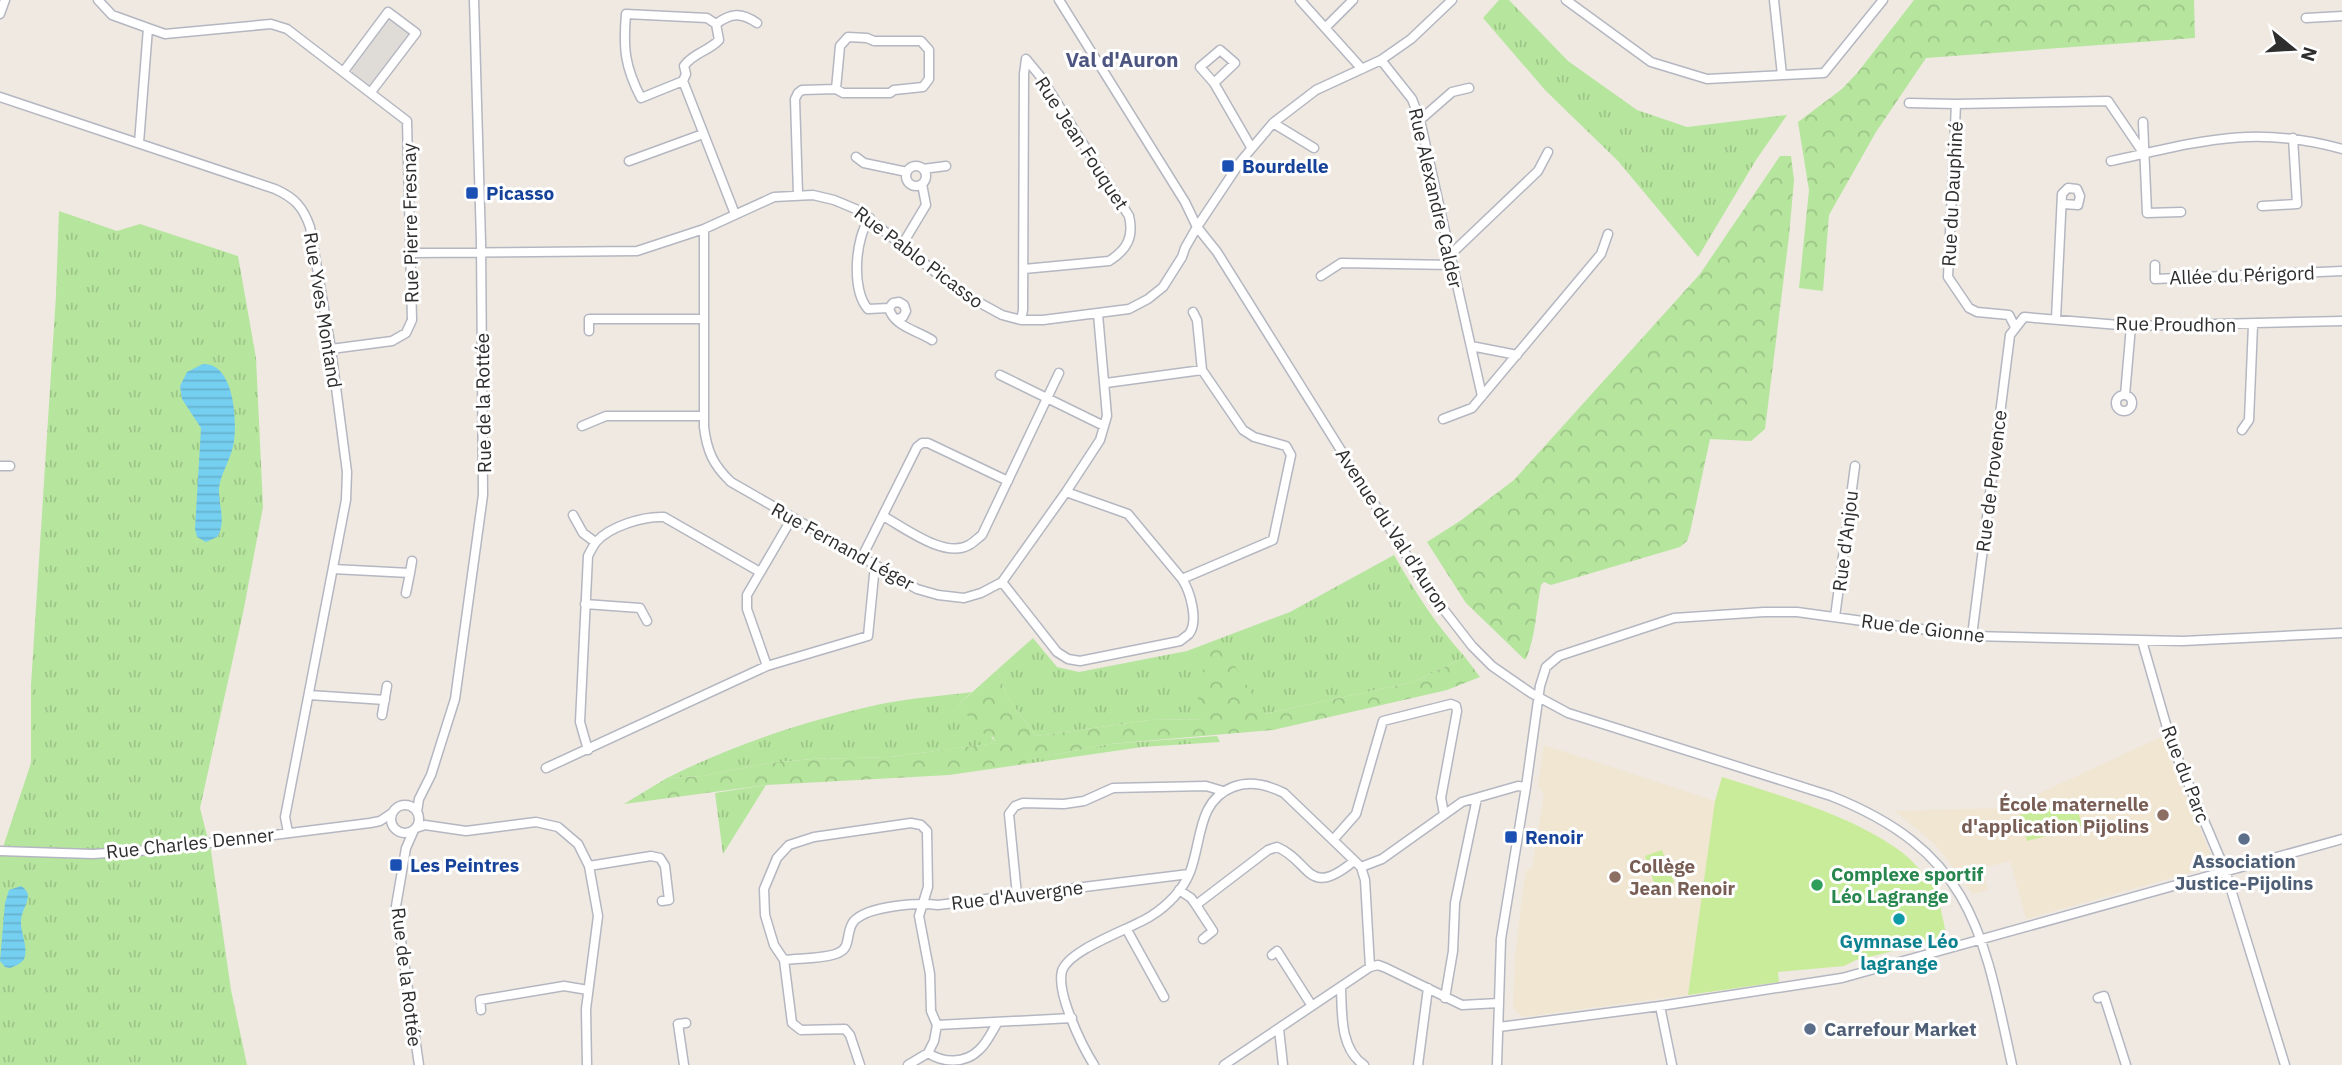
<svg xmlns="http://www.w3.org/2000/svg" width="2342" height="1065" viewBox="0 0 2342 1065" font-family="'IBM Plex Sans',sans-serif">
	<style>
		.education { fill: #f0e6d1 }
		.grass { fill: url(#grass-tufts) }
		.forest { fill: url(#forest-crowns) }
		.pitch { fill: #c9ec9a }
		.plaza { fill: #dfdcd8 }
		.water { fill: url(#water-rules) }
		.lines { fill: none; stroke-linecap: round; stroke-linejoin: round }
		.minor-casing { stroke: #b4b7c1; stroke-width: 11 }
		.minor { stroke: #fff; stroke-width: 8 }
		.transit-dot { fill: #1a4fb4; stroke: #fff; stroke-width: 2.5 }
		.education-dot { fill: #8d6e63; stroke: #fff; stroke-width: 2.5 }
		.service-dot { fill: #5c6f8a; stroke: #fff; stroke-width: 2.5 }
		.leisure-dot { fill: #2e9e5b; stroke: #fff; stroke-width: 2.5 }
		.culture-dot { fill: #0f9aa8; stroke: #fff; stroke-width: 2.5 }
		.labels { text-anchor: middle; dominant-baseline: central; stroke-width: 6; stroke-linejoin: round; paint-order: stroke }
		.street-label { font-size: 19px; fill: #2e2e2e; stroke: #fff }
		.transit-label { font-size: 19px; font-weight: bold; fill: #164399; stroke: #fff; text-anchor: start }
		.education-label { font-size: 19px; font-weight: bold; fill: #785e54; stroke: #fff; text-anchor: end }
		.service-label { font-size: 19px; font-weight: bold; fill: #4e5e75; stroke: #fff }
		.leisure-label { font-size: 19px; font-weight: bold; fill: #27864d; stroke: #fff; text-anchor: start }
		.culture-label { font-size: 19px; font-weight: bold; fill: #0d838f; stroke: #fff }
		.neighbourhood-label { font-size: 21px; font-weight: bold; fill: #4d5680; stroke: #fff }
	</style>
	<defs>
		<pattern id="grass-tufts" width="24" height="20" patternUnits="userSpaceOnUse" patternTransform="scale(1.75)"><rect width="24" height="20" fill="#b6e59e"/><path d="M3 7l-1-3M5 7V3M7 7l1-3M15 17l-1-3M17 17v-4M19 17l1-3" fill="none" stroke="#9dc588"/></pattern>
		<pattern id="forest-crowns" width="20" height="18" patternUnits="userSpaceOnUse" patternTransform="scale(1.75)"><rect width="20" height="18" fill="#b6e59e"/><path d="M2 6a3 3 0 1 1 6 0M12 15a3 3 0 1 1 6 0" fill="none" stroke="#9dc588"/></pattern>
		<pattern id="water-rules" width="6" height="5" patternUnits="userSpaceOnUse" patternTransform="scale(1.75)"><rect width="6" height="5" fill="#75cff0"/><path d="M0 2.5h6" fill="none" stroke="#66b2ce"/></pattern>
	</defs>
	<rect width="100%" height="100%" fill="#efe9e1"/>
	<path class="education" d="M2163,736l7,22 44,104 -4,5 -184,52 -16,-58 -28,7 6,22 -15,4 -38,-50 -40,-33 108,-3 22,-8z
		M1544,745l171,56 -27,194 -165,22 -10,-9 2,-52 9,-74 2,-11 6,-4 12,-72 -6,-10z"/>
	<path class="grass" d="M1499,0h10l59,61 69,49 50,17 100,-12 -31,45 -58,97 -80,-96 -73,-71 -62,-72z
		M59,211l58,20 23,-7 98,32 18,102 7,149 -20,106 -43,195 11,43 20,139 16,75h-247v-209l31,-93v-78l25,-390z
		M1394,555c21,37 42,70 71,102l-51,25 -150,32 -58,-46 4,51 -60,1 -114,16 -29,-39 -10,-27 36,-32 24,29 22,5 108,-21 103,-39z
		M972,692l-14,13 39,38 -107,14 -78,2 -43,4 -67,13 -35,2c70,-35 138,-57 214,-74 30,-6 61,-8 91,-12z
		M1217,736l3,6 -78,5 -117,17 1,-4 84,-16z
		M766,785l-43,69 -8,-61z"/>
	<path class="forest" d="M1914,0h280l1,38 -269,20 -50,74 -47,83 -6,76 -24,-3 10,-98 -11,-68 44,-33 16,-17z
		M1780,156h11l3,24 -5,56 -24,193 -14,12 -41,-2 -20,93 -3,9 -7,6 -129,38 -7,-3 -3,3c-5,24 -5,51 -15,74h-2l-58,-56 -39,-61 33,-21 54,-41 186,-206z
		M1219,639l45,75 150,-32 51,-25 15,20 -33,13 -174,40 -163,14 -83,16 -2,4 -76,11 -183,10 -142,19 43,-26 35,-2 67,-13 43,-4 78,-2 106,-14 -3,-6h-6l-29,-32 39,-35 10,27 29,39 114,-16 59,-1 -21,-39 18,-12 -10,-15z"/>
	<path class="pitch" d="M1722,777c59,19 123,36 174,71 20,13 33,34 47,52l-4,1 8,37 -91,22 -12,6 -66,6 1,10 -91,13 27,-194z
		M2075,800l7,26 -55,15 -7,-26z
		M1662,850l12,32 -18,6 -11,-32z"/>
	<path class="plaza" d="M389,19l21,16 -36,49 -6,1 -16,-11v-10z"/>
	<path class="water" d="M203,364c31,-1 34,55 31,77 -2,17 -13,31 -15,47 -1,17 8,34 -2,49l-11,5 -9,-5 -2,-8 6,-101 -19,-29 -2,-13 7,-14z
		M21,886c15,9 1,21 0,34 -1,12 8,28 3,39 -3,5 -9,7 -14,9l-5,-1 -5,-6 5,-58 4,-13z"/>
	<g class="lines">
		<defs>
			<path id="minor" d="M98,0l14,15 36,13
				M1059,0l126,202 12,25 20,25 210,336 45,58 20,20 39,27 37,20 263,83c141,56 152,135 181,269
				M1300,0l62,69
				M1566,0l85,62 56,17 117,-6 59,-73
				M1774,0l8,75
				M0,14l5,-14
				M2306,18l36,-2
				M716,24c15,-11 25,-12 41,-1
				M1326,27l27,-27
				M1381,60l31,39 8,21 62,276
				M344,71l44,-59 28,21 -45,59
				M683,81l-42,17c-16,-31 -18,-49 -15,-84l81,4 9,6 3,16c-10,11 -26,13 -35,26l2,8 -3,7 52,133
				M1214,83l-14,-16 20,-17 15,13 -21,20 37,64
				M0,97l275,92c20,9 28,18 35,38l21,122 16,123 -1,28 -61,317 3,15
				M1909,103l47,1
				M1420,120l32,-28 17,-4
				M2143,122l4,91 34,-1
				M1273,123l41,25
				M139,143l9,-115 17,6 106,-10 16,5 120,92 5,199 -6,13 -14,8 -61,8
				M856,157l8,6 43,9
				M629,161l74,-27
				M2111,161c87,-19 142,-37 231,-12
				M906 176a10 10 0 1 1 20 0a10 10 0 1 1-20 0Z
				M923,169l23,-3
				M798,194l-3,-95 3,-6 4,-3 34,-1 7,4h47l4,-3 29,-3 6,-8v-29l-8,-9h-47l-7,-3 -19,-1 -8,9 -4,43
				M2262,206l35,-2 -4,-66
				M870,218c-15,19 -19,72 -2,91l21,-1
				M704,229v198c3,24 9,38 27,55l186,107 21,6 26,3 17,-5 21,-11 64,-90 34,-52 7,-24 -9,-102
				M902,245l24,-40 -4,-21
				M412,253l225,-2 67,-22 70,-32 39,-2 21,5 24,10 102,82 42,23 19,5h22l86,-11 19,-10 15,-12 19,-30 3,-9 12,-21 44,-66 32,-38 43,-33 65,-30 30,-21 41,-39
				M1450,255l88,-84 10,-19
				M2155,265v14l187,-8
				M1321,276l20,-13 111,2
				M1193,312l4,8 5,50
				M897,319l6,-2 3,-6 -2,-6 -5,-3 -6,1 -4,5c4,18 29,23 43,32
				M2056,319l6,-125 6,-6 9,1 3,7 -2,9 -15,-1
				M1021,320l2,-10 1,-236 2,-15 14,17 89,140c5,21 -2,34 -20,45l-85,8
				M2015,327l-6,-12 -32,-3 -8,-4 -21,-31 8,-173 152,-3 36,53
				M589,331v-12h115
				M1471,346l46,9
				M1000,375l104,51
				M2116 403a8 8 0 1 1 16 0a8 8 0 1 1-16 0Z
				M2125,395l6,-69
				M1443,419l29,-11 129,-154 7,-20
				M582,426l24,-10h98
				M2242,430l7,-10 4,-95
				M0,466h10
				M1066,492l62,22 54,65
				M573,515l10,18 12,9
				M883,516c22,12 62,43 86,29 4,-2 9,-7 13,-10l77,-162
				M862,557l55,-110 5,-4h6l80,38
				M333,569l77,4 2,-12
				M1002,582l55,70 11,7 12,2 100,-20c1,-1 8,-6 9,-7 10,-13 1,-43 -7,-55l91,-39 18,-85 -5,-9 -32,-9 -11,-7 -41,-60 -96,13
				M406,593l4,-20
				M585,604l55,4 7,13
				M1835,617l20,-151
				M1972,636l38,-301 14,-18 107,9 211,-5
				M2142,641l30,104 53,125 60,195
				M767,666l-20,-57v-14l45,-77
				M309,695l76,5
				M382,715l5,-29
				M588,750l-8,-28 8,-166c2,-4 5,-10 8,-14 14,-16 48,-26 68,-25l96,55
				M546,768l221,-102 101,-30 7,-71
				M391 819a14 14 0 1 1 28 0a14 14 0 1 1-28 0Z
				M417,812l2,-13 12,-24 24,-76 28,-204 -2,-253 -7,-242
				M416,828l9,-3 41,6 70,-9 22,5 20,17 11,22 9,50 -12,93 1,56
				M414,830l-8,18 -10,58 23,159
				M1333,840l23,-26 27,-93 68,-17 5,2 1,5 -16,87 3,16
				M0,851l93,3 60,-4 217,-27 10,-2 12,-8
				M589,866l62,-10 9,2 5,8 4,34 -7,1
				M1361,867l4,13 5,87
				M1179,890l12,8 5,7 72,-55 9,-3c34,14 30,53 77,14
				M1017,895l-8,-81 6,-8 8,-3 41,1 20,-3 29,-13 93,-2 17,5
				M1196,905l17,26 -10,8
				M1127,930l37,67
				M1272,955l5,-4 35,55
				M784,960c15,-2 41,-1 54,-7 14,-5 7,-22 16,-32 14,-15 65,-19 84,-16l251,-31
				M1341,988c1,26 -1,61 23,77
				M1445,998l8,-47 2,-48 22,-105
				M2098,998l6,-2 22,69
				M1660,1006l12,59
				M481,1010l-1,-10 84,-14 24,4
				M937,1025l135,-7
				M1499,1027l161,-21 182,-28 500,-139
				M1279,1029l4,36
				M684,1065l-6,-41 8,-1
				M860,1065l-10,-30 -5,-6 -44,1 -9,-7 -8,-63 -10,-15 -9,-30 -1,-26 13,-31 12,-13 25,-8 97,-14 10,2 6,6 1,56 -9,29 11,58 1,37 6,14 -3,16 -6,12
				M908,1065l20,-12c15,10 37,11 51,-3 8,-7 13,-19 19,-28
				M1094,1065c-12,-19 -38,-72 -32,-94 7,-22 69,-42 89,-55 16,-10 32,-26 39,-44 12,-31 7,-71 43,-85 18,-7 35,-2 51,6l77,74 21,-8 80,-57 56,-16 8,1
				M1224,1065l146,-98 8,-2 8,3 76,37 37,-2
				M1418,1065l10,-77
				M1497,1065l4,-126 25,-152 14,-101 6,-19 13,-11 115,-38 90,-6h33l175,24 211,5 159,-8"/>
		</defs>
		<use href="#minor" class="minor-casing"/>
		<use href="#minor" class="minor"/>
	</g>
	<g class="transit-dot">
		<rect x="1221" y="159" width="14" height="14" rx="3.5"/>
		<rect x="465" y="186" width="14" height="14" rx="3.5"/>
		<rect x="1504" y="830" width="14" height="14" rx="3.5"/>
		<rect x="389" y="858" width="14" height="14" rx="3.5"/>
	</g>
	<g class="education-dot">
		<circle cx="2163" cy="815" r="7"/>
		<circle cx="1615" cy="877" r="7"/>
	</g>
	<g class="service-dot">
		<circle cx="2244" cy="839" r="7"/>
		<circle cx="1810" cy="1029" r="7"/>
	</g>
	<circle class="leisure-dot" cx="1817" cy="885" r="7"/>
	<circle class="culture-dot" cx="1899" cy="919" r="7"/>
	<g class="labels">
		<g class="street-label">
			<text transform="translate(1082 143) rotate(57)">Rue Jean Fouquet</text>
			<text transform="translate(1952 194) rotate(-87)">Rue du Dauphiné</text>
			<text transform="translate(1436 198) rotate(77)">Rue Alexandre Calder</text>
			<text transform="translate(410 223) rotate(-91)">Rue Pierre Fresnay</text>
			<text transform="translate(919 257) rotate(37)">Rue Pablo Picasso</text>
			<text transform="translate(2242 275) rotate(-2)">Allée du Périgord</text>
			<text transform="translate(323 310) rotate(81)">Rue Yves Montand</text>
			<text transform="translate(2176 324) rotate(1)">Rue Proudhon</text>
			<text transform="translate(483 403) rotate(-91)">Rue de la Rottée</text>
			<text transform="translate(1991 481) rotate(-83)">Rue de Provence</text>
			<text transform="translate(1393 530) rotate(57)">Avenue du Val d'Auron</text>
			<text transform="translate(1845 541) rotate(-83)">Rue d'Anjou</text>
			<text transform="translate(843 546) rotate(29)">Rue Fernand Léger</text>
			<text transform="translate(1923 628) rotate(7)">Rue de Gionne</text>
			<text transform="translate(2186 774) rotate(69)">Rue du Parc</text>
			<text transform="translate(190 843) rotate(-6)">Rue Charles Denner</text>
			<text transform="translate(1017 895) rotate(-7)">Rue d'Auvergne</text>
			<text transform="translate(407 977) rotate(83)">Rue de la Rottée</text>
		</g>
		<g class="transit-label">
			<text x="1242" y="166">Bourdelle</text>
			<text x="486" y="193">Picasso</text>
			<text x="1525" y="837">Renoir</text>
			<text x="410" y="865">Les Peintres</text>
		</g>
		<g class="education-label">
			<text x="2149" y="804">École maternelle<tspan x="2149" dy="22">d'application Pijolins</tspan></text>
			<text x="1629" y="866" text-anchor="start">Collège<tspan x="1629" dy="22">Jean Renoir</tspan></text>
		</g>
		<g class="service-label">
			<text x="2244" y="861">Association<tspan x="2244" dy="22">Justice-Pijolins</tspan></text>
			<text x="1824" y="1029" text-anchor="start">Carrefour Market</text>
		</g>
		<g class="leisure-label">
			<text x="1831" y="874">Complexe sportif<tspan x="1831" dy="22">Léo Lagrange</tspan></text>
		</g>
		<g class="culture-label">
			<text x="1899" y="941">Gymnase Léo<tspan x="1899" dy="22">lagrange</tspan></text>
		</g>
		<g class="neighbourhood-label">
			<text x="1122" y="59">Val d'Auron</text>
		</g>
	</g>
	<g transform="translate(2293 49) rotate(108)" stroke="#ffffff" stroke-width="5" paint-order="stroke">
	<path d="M0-5L12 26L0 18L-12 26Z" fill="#2e2e2e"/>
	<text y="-10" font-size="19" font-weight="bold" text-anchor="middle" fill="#2e2e2e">N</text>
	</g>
</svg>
